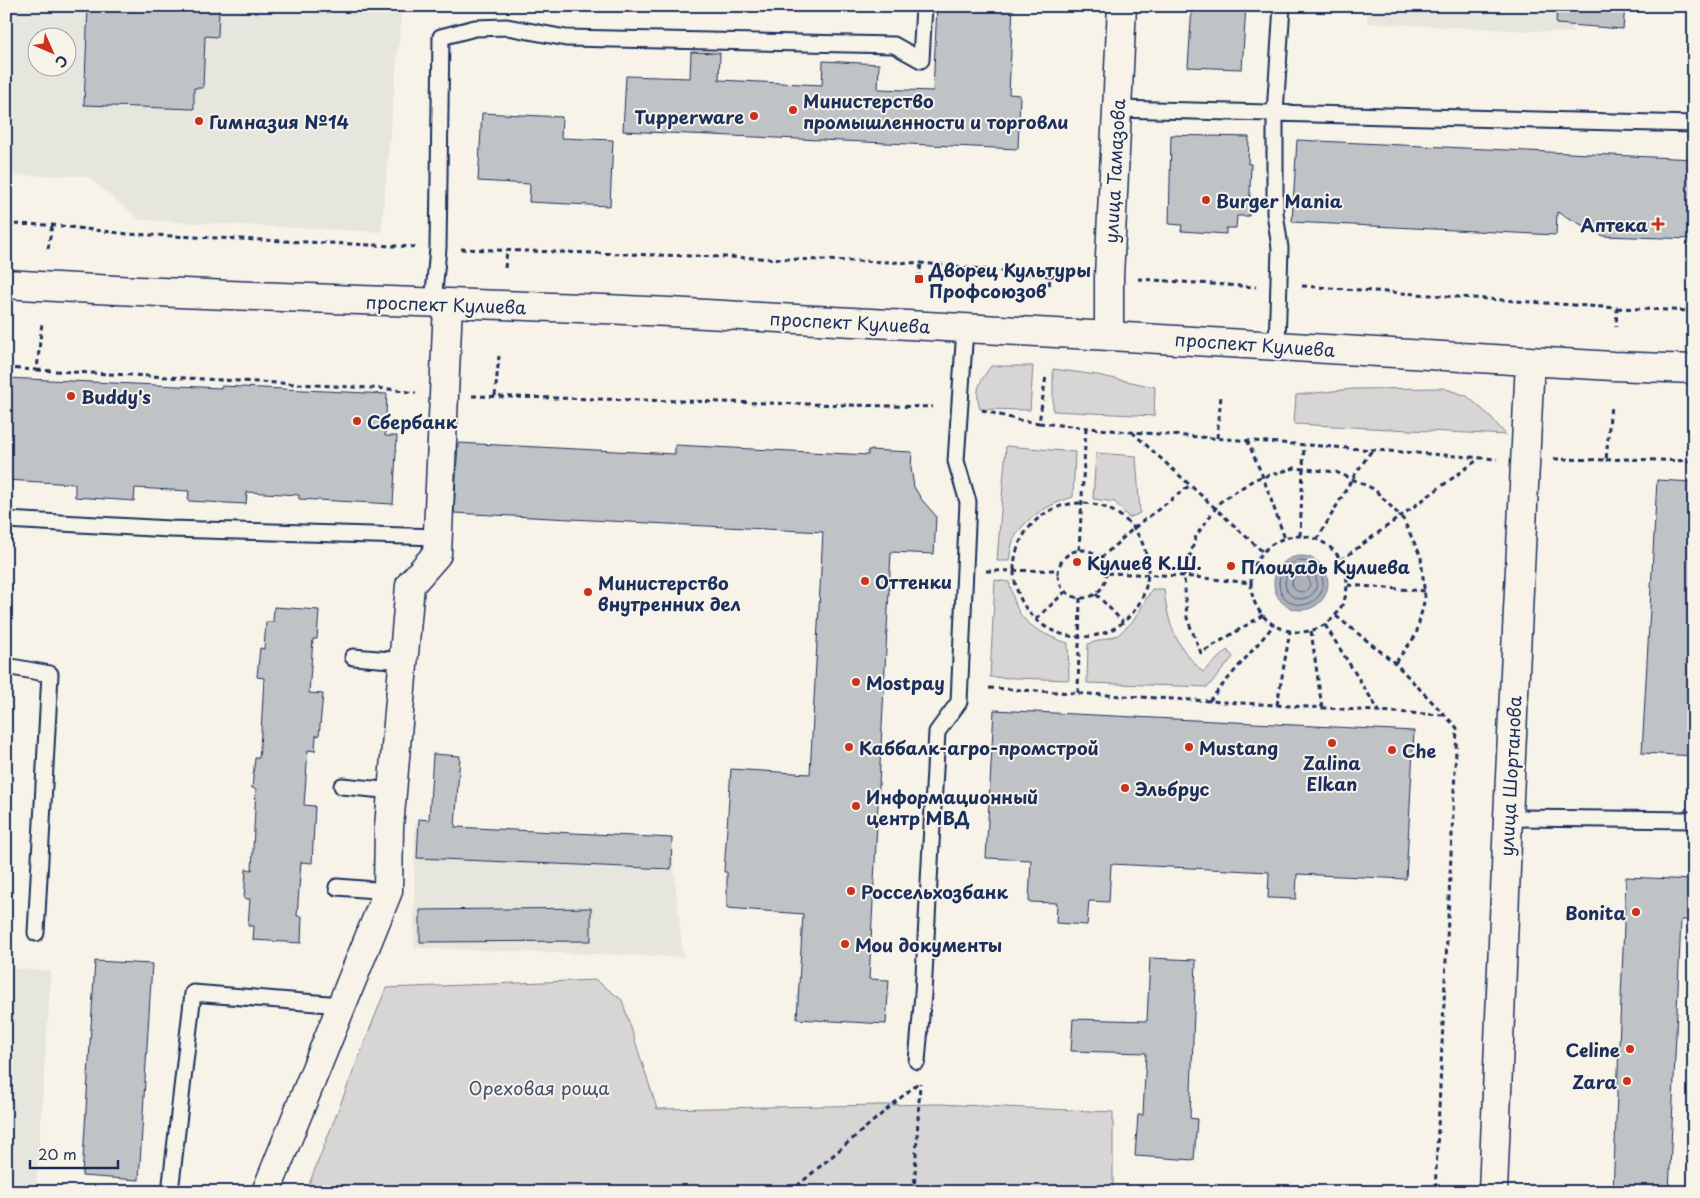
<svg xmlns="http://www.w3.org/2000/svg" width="1700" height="1198" viewBox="0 0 1700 1198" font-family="'Playpen Sans',sans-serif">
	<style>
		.built { fill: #e6e5de; fill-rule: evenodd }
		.green { fill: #d7d6d4; stroke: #798299 }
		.water { fill: #acb0b9; stroke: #727c95 }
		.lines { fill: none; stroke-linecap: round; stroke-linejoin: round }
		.shore { stroke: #556382; stroke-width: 1 }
		.building { fill: #c0c3c5; stroke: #1b2f5e }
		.lane-casing { stroke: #1b2f5e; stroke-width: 19 }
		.street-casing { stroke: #1b2f5e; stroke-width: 31 }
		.secondary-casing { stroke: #1b2f5e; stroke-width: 31 }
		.path { stroke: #1b2f5e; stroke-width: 3; stroke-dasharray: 5 4; stroke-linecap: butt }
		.lane { stroke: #f7f3e8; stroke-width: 15 }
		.street { stroke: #f7f3e8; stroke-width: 28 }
		.secondary { stroke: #f7f3e8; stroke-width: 28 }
		.poi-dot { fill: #c8321e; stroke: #f7f3e8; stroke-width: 2 }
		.labels { text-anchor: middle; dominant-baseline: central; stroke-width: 4; stroke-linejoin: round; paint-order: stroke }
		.poi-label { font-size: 18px; font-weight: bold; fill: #1b2f5e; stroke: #f7f3e8; text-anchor: start }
		.street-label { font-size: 18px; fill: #1b2f5e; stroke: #f7f3e8 }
		.park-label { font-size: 18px; fill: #415076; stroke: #f7f3e8 }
	</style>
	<rect width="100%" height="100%" fill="#f7f3e8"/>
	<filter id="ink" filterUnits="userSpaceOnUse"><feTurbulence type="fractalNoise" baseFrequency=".02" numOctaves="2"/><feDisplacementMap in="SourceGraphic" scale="10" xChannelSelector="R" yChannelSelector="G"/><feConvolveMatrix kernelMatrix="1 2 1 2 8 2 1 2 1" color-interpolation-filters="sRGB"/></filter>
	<g filter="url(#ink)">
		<path class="built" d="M6,6h396l-21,226 -241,-12 -53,-44 -81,-1zM38,38h30v30h-30z
			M1368,6h207l-2,27 -206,-10z
			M415,824l256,14 12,119 -269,-9z
			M6,968l45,3 -15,221h-30z"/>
		<path class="green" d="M991,366h42l-3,44 -50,-1c-6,-19 0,-28 11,-43z
			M1053,369l44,6 58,12 -1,29 -101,-5z
			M1443,388l24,8 24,21 15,18 -212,-11 2,-29 56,-6z
			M1006,446l69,6 -2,45c-23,7 -49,20 -60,44 -2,6 -3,14 -4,20h-12z
			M1096,453l40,3 4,57 -11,5 -14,-16 -22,-3z
			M995,580l14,2c3,9 5,22 10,30 8,15 34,27 49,31l1,37 -79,-3z
			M1152,589h12c4,37 12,57 39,83l24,-22 6,7 -25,30 -121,-4 1,-39 30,-9 16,-15z
			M596,980l26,20 35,109 282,-5 174,8v80h-807l80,-204z"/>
		<path class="water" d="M1274 583a27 27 0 1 1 54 0a27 27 0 1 1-54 0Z"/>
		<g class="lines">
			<path class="shore" d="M1279 583a22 22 0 1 1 44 0a22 22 0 1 1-44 0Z
				M1285 583a16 16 0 1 1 32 0a16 16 0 1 1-32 0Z
				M1292 583a9 9 0 1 1 18 0a9 9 0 1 1-18 0Z"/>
		</g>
		<path class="building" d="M88,6h131l-1,31 -13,-1 -2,52h-9v21l-110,-4z
			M937,6h76l-4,88 11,1 -2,54 -395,-18 3,-55 64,2 1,-26 29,1 -1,27 103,5 1,-24 56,3 -1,25 55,2z
			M1192,6h54l-4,63 -54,-2z
			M1557,6h68l-2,23 -67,-5z
			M482,113l80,4 -1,21 52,2 -3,66 -81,-4 1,-18 -52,-3z
			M1171,135l78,2 -1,27h3l-2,52h-12l-1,12h-10v6l-29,-2 -16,-1 1,-6 -13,-1z
			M1297,140l397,19v80l-91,-3 -46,-24 -1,23 -264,-13z
			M6,378l215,10v-2l166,8 -2,42h12l-4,68 -94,-5v-4l-52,-3 -1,12 -58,-3 1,-10 -54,-3 -1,13 -59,-4v-13l-69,-4z
			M458,443l217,11v-9l193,10v-5l44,2 -1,16 3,19 8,13 14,16 -2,38 -43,-2 -22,427 20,1 -3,44 -89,-5 6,-105 -76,-6v-36h-3l7,-103 79,5 13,-242 -369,-19z
			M1657,480l37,2v274l-52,-3z
			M274,607l45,3 -2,29h-4l-4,54 14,1 -4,42 -3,-1 -1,16 -7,-1 -4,55 11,1 -3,57 -11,-1 -4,54h5l-1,27 -48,-3 1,-14h-6l2,-27h-6l2,-30 6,1 4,-81 -4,-1 3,-30h4l2,-25 3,-55 -7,-1 3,-29 4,1 2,-27h7z
			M994,710l420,21 -8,148 -109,-5 -1,25 -28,-1 1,-26 -158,-8 -2,38 -20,-1 -2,24 -31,-2 1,-20 -28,-1 2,-42 -45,-2z
			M433,754l27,2 -5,71 217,11 -1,31 -254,-11 2,-39 10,1z
			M1626,877l68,3v40h-13l-12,272h-56z
			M591,908v33l-171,1v-32z
			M1150,958l46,2 -6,158 7,1 -3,41 -59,-4 3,-41h5l3,-62 -75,-2 2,-32 74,2z
			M95,961l57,3 -13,216 -57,-4z"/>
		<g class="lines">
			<defs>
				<path id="lane" d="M1117,109l577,15
					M433,304l5,-56 3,-211 34,-9 32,-1 59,11 328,7 27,15 3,-54
					M1277,345l3,-97 -5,-35v-100l7,-107
					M6,520l164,9 268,8
					M353,657l51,4
					M6,666l44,8 -14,259
					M342,786l51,5
					M1508,818l186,2
					M337,887l51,4
					M917,1061l6,-67 14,-262 22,-30 9,-200 -12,-41 9,-132
					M170,1192l23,-199 148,12"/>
				<path id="street" d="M1109,335v-58l13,-271
					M266,1192l122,-301 1,-64 21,-242 27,-31 11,-250"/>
				<path id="secondary" d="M6,284c221,14 442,17 663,28 315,16 629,35 944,54l81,3
					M1493,1192l15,-374 22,-457"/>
			</defs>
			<use href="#lane" class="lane-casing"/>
			<use href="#street" class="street-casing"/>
			<use href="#secondary" class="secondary-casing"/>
			<path class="path" d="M6,224l46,1 76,9 289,13
				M48,249l4,-24
				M461,249l460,14 129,13 -1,13
				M505,268l2,-17
				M1050,276l26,-1
				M919,279l2,-16
				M1138,279l118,8
				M1302,286l315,22 -1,19
				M1617,308l77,3
				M6,368l31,2 5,-48
				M37,370l352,19 27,4
				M472,396l461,11
				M495,396l4,-40
				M982,410l36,10 21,3 7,-47
				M1039,423l92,9 366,27
				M1132,432l131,120
				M1217,438l4,-42
				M1247,440l16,37 22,62
				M1554,459l52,1 5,-55
				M1606,460l18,-1 70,2
				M1014 570a67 67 0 1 1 134 0a67 67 0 1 1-134 0Z
				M1300,536l4,-91
				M1251 584a48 48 0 1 1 96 0a48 48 0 1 1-96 0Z
				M1317,540l35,-61 20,-29
				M1058 574a24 24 0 1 1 48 0a24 24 0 1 1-48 0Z
				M1079,550l7,-122
				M1101,558l33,-30 55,-42
				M1341,560l139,-102
				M986,571l72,-1
				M1107,573l77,3 67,7
				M1348,585l77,6
				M1096,594l27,28
				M1263,615l-62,38 -14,-35 -3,-42 12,-40 24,-34 35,-23 40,-11 41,4 38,17 29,30 18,38 4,41 -9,37 -21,28
				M1336,616l59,47 62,65 -22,464
				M1036,619l29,-27
				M1325,625l54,86
				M1311,631l11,77
				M989,688l454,27
				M1078,693l2,-95
				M1209,701l65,-76
				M1277,705l13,-74
				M790,1192l128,-109
				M914,1192l6,-109"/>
			<use href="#lane" class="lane"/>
			<use href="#street" class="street"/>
			<use href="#secondary" class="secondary"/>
		</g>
	</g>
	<g class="poi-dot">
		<circle cx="793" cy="110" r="5"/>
		<circle cx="754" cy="116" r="5"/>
		<circle cx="199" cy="121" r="5"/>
		<circle cx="1206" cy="200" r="5"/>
		<path d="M1655.5 216.5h5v5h5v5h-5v5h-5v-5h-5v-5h5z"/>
		<rect x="914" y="274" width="10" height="10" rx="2.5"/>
		<circle cx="71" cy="396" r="5"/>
		<circle cx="357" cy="421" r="5"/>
		<circle cx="1077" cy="562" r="5"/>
		<circle cx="1231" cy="566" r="5"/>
		<circle cx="865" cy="581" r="5"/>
		<circle cx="588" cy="592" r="5"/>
		<circle cx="856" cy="682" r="5"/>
		<circle cx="1332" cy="743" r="5"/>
		<circle cx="849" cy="747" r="5"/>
		<circle cx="1189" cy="747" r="5"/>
		<circle cx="1392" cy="750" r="5"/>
		<circle cx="1125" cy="788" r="5"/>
		<circle cx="856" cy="806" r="5"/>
		<circle cx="851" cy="891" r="5"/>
		<circle cx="1636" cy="912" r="5"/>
		<circle cx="845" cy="944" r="5"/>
		<circle cx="1630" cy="1049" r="5"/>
		<circle cx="1627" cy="1081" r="5"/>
	</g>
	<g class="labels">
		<g class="poi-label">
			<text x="803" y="100">Министерство<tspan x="803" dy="21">промышленности и торговли</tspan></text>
			<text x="744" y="116" text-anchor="end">Tupperware</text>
			<text x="209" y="121">Гимназия №14</text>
			<text x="1216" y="200">Burger Mania</text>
			<text x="1648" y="224" text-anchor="end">Аптека</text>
			<text x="929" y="269">Дворец Культуры<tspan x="929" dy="21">Профсоюзов</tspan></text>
			<text x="81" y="396">Buddy's</text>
			<text x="367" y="421">Сбербанк</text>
			<text x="1087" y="562">Кулиев К.Ш.</text>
			<text x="1241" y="566">Площадь Кулиева</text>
			<text x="875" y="581">Оттенки</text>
			<text x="598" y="582">Министерство<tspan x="598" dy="21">внутренних дел</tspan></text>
			<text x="866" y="682">Mostpay</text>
			<text x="859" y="747">Каббалк-агро-промстрой</text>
			<text x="1199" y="747">Mustang</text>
			<text x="1402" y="750">Che</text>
			<text x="1332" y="762" text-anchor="middle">Zalina<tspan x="1332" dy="21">Elkan</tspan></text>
			<text x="1135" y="788">Эльбрус</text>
			<text x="866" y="796">Информационный<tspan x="866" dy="21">центр МВД</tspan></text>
			<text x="861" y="891">Россельхозбанк</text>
			<text x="1626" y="912" text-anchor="end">Bonita</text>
			<text x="855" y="944">Мои документы</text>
			<text x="1620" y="1049" text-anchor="end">Celine</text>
			<text x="1617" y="1081" text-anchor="end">Zara</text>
		</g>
		<g class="street-label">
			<text transform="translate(1114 171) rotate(-87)">улица Тамазова</text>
			<text transform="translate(446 304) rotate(2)">проспект Кулиева</text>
			<text transform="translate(850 322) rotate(3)">проспект Кулиева</text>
			<text transform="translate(1255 344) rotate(4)">проспект Кулиева</text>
			<text transform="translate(1510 776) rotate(-87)">улица Шортанова</text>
		</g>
		<g class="park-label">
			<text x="539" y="1087">Ореховая роща</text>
		</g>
	</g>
	<rect width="1700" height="1198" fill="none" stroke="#f7f3e8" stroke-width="25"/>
	<rect x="12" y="12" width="1675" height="1173" fill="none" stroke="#1b2f5e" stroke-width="2" filter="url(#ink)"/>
	<g transform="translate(52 52) rotate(135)"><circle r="24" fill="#f7f3e8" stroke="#9fa5b1"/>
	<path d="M0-4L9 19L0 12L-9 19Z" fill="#c8321e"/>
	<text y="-8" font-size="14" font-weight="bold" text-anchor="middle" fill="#1b2f5e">С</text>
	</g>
	<path d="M30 1160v8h88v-8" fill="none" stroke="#1b2f5e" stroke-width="2.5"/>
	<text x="38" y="1160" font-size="15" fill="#1b2f5e" stroke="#f7f3e8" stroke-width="4" paint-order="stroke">20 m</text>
</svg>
